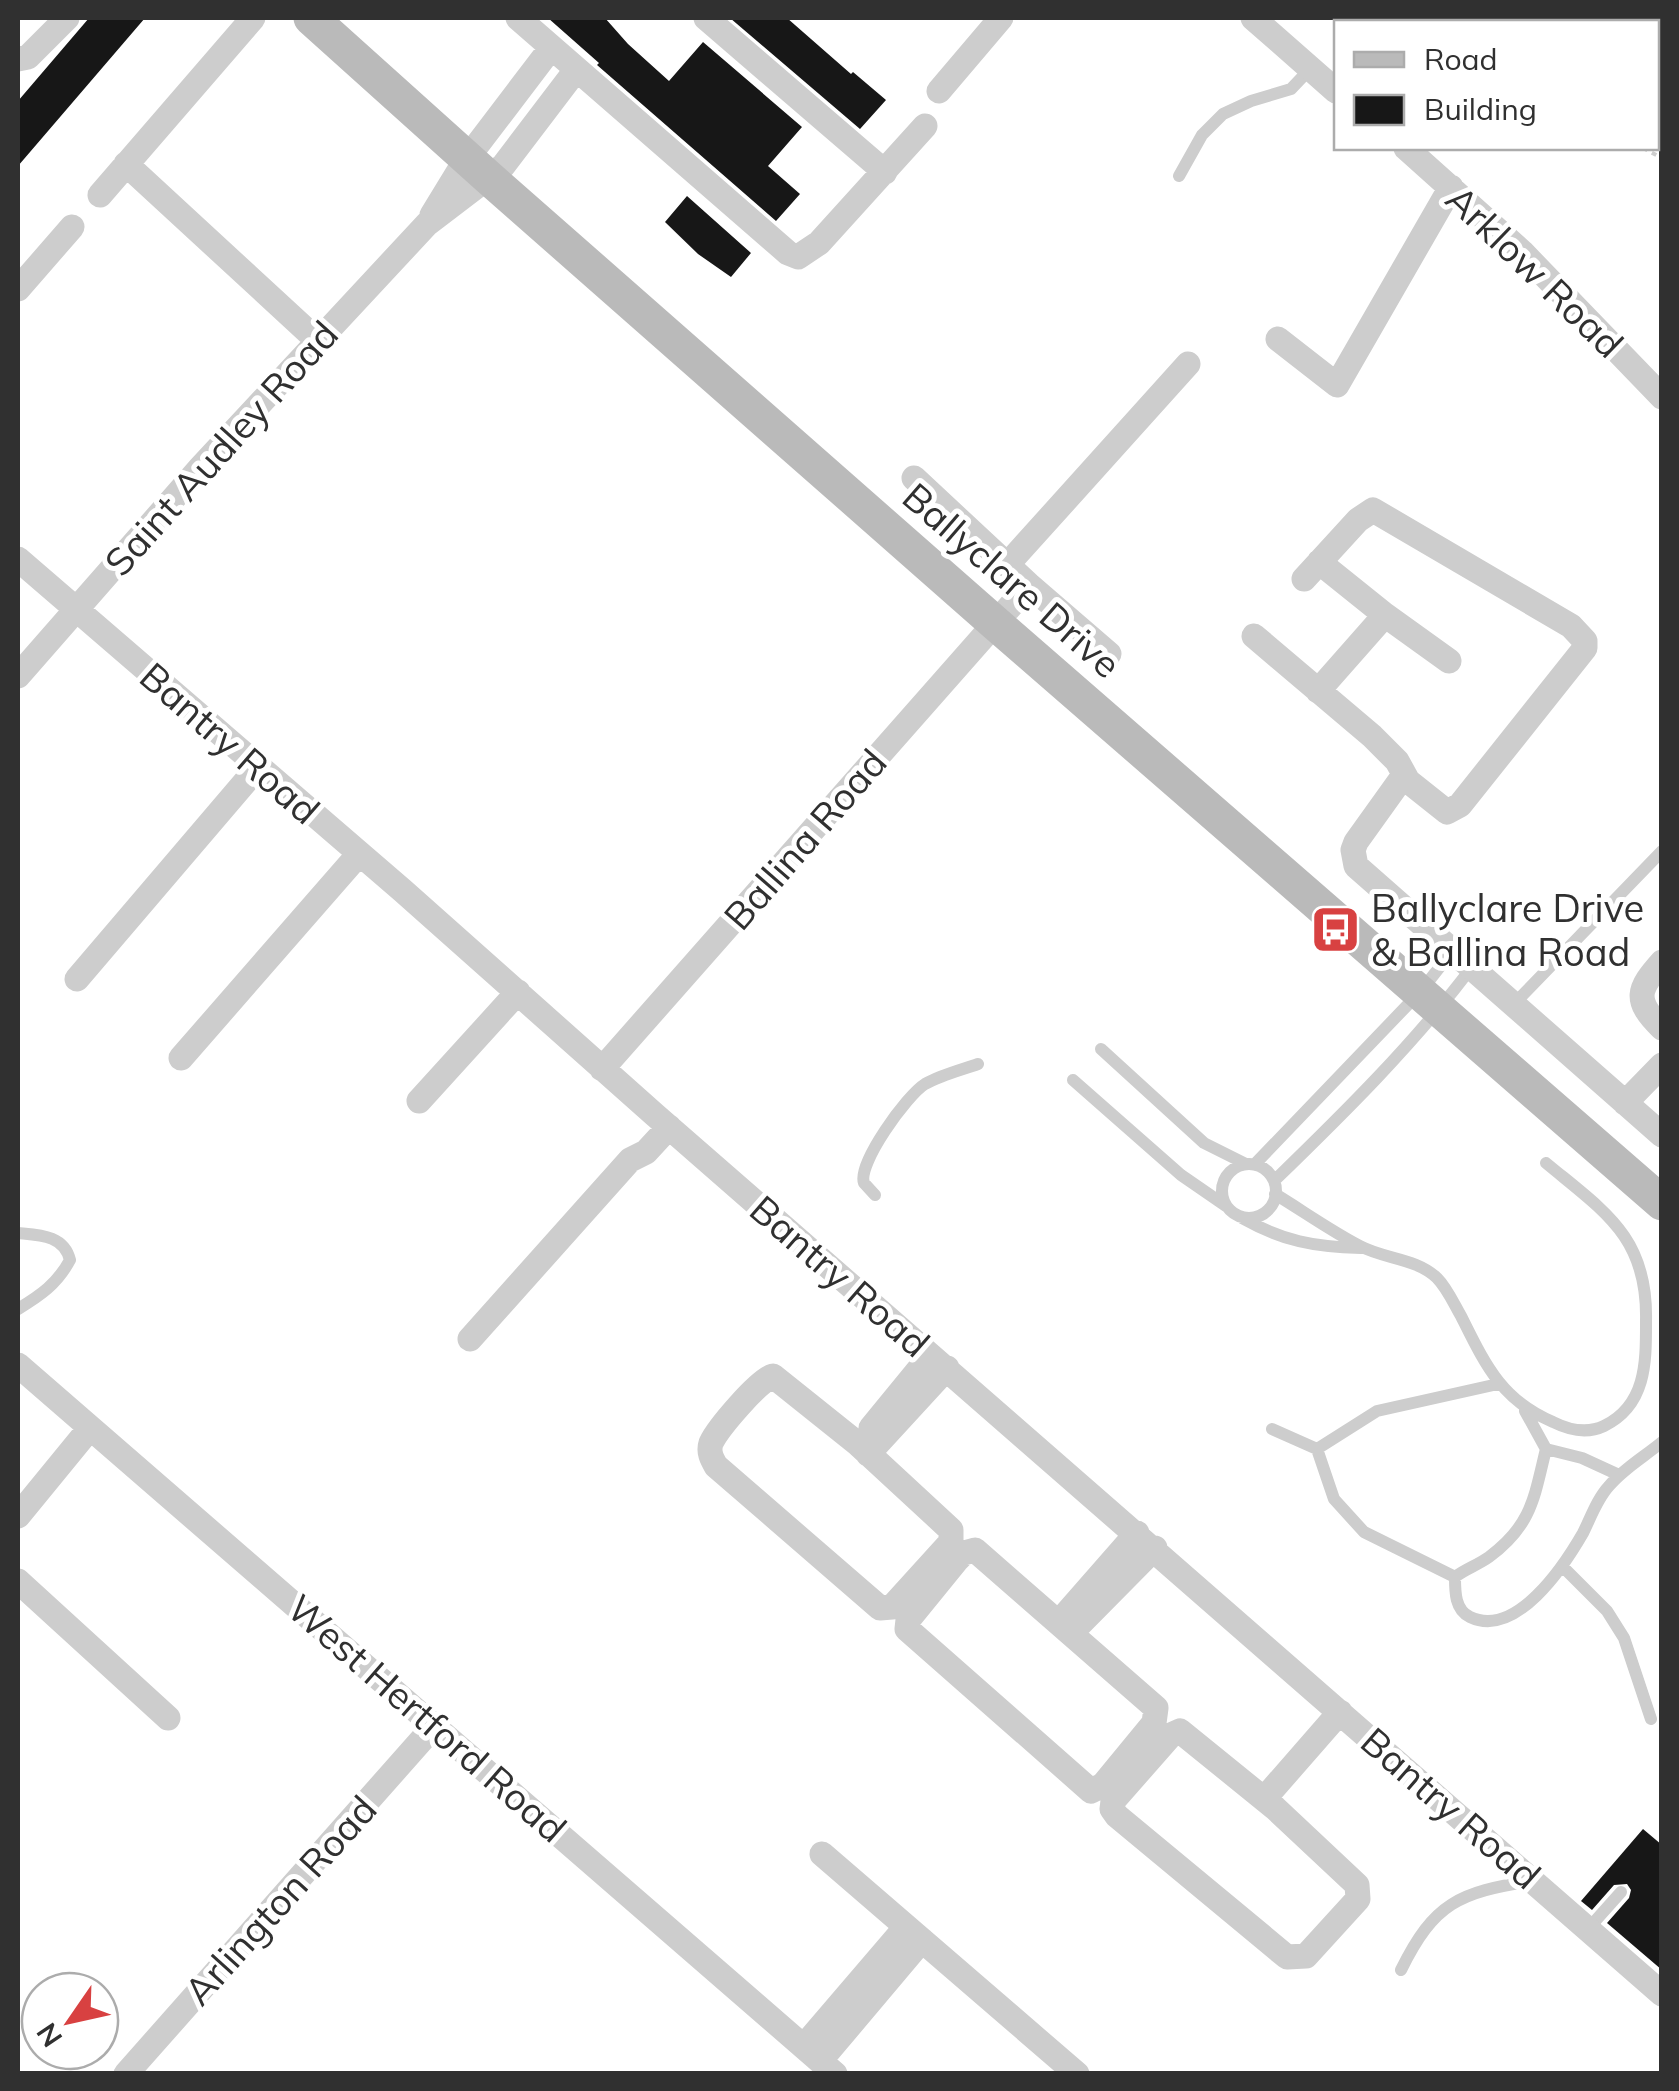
<svg xmlns="http://www.w3.org/2000/svg" width="1679" height="2091" viewBox="0 0 1679 2091" font-family="Mulish,sans-serif">
	<style>
		.lines { fill: none; stroke-linecap: round; stroke-linejoin: round }
		.stream { stroke: #cddcea; stroke-width: 6 }
		.building { fill: #171717 }
		.path { stroke: #cdcdcd; stroke-width: 4; stroke-dasharray: 5 5; stroke-linecap: butt }
		.lane { stroke: #cdcdcd; stroke-width: 12 }
		.street { stroke: #cdcdcd; stroke-width: 25 }
		.secondary { stroke: #bababa; stroke-width: 35 }
		.labels { text-anchor: middle; dominant-baseline: central; stroke-width: 10; stroke-linejoin: round; paint-order: stroke }
		.street-label { font-size: 38px; fill: #303030; stroke: #fff }
		.poi-label { font-size: 38px; fill: #303030; stroke: #fff; text-anchor: start }
	</style>
	<rect width="100%" height="100%" fill="#fff"/>
	<g class="lines">
		<path class="stream" d="M1569,18l5,4
			M1656,95l6,5"/>
	</g>
	<path class="building" d="M89,18h56l-127,148v-65z
		M548,18h57l23,26 41,37 34,-39 99,85 -34,39 32,28 -24,27 -179,-156 2,-2z
		M730,18h57l64,56 2,-2 33,28 -26,29z
		M687,196l64,57 -20,24 -33,-23 -33,-32z
		M1643,1829l19,16v125l-55,-47 22,-25 2,-8 -4,-6 -13,1 -22,25 -11,-9z"/>
	<g class="lines">
		<path class="path" d="M1492,18l5,4
			M1643,148l19,10"/>
		<path class="lane" d="M1179,176l23,-41 21,-21 28,-13 40,-12 19,-20
			M1513,1005l149,-154
			M1101,1049l103,94 42,21
			M1073,1080l108,95 45,31
			M1255,1164l166,-173 32,-41
			M1222 1191a27 27 0 1 1 54 0a27 27 0 1 1-54 0Z
			M1274,1181c70,-68 139,-136 198,-214
			M1275,1194c28,17 56,37 85,52 24,13 56,12 77,32 10,10 17,26 24,38 24,48 40,84 92,106 16,8 34,12 51,4 43,-21 42,-65 42,-105 2,-84 -41,-109 -100,-158
			M875,1195l-11,-12c-7,-19 43,-88 61,-99 16,-9 36,-14 53,-20
			M1242,1218c41,23 72,29 119,30
			M18,1233c21,2 46,2 52,27 -13,24 -29,35 -52,49
			M1525,1411l21,38c-12,49 -14,76 -57,108 -11,8 -24,12 -34,20 0,15 0,33 15,40 46,22 94,-51 113,-84 8,-16 14,-34 26,-47 15,-18 35,-29 53,-44
			M1272,1429l45,20 17,50 30,33 91,45
			M1317,1449l60,-38 121,-27
			M1546,1449l36,9 37,17
			M1562,1566l45,45 17,27 27,81
			M1588,1929l33,-37
			M1401,1970c33,-67 58,-78 131,-89"/>
		<path class="street" d="M518,18l270,235 10,4 21,-14 106,-117
			M706,18l179,154
			M1253,18l83,73
			M1451,18l3,4
			M18,59l10,-2 39,-39
			M939,91l62,-73
			M1406,148l116,104 140,145
			M126,164l192,177
			M100,195l153,-177
			M432,215l33,-54 86,-113
			M18,289l54,-62
			M1278,339l59,46 114,-198
			M914,478l115,107 80,69
			M18,559l384,331 253,225 1007,879
			M1007,565l181,-201
			M1385,615l64,46
			M1254,636l118,100 25,25 11,20 39,31 13,-7 125,-157v-7l-14,-15 -198,-116 -15,10 -54,59
			M18,676l183,-209 226,-243 76,-58 73,-96
			M1318,691l67,-76 -66,-53
			M1404,775l-48,67 -3,8 3,16 306,269
			M1662,962c-24,27 -29,38 0,66
			M77,979l181,-212
			M181,1058l178,-204
			M602,1069l427,-484
			M419,1101l99,-109
			M1625,1103l37,-38
			M470,1339l160,-179 16,-8 23,-25
			M18,1365l817,709
			M773,1376l85,68 93,86v12l-59,65 -12,1 -164,-142c-4,-7 -8,-14 -5,-23 7,-15 48,-63 62,-67z
			M871,1428l59,-72
			M868,1454l79,-86
			M18,1516l72,-88
			M975,1550l181,158 -2,15 -51,62 -12,6 -184,-162 1,-9 48,-59 8,-8z
			M18,1581l150,137
			M1059,1622l78,-89
			M1071,1633l84,-85
			M1180,1731l95,77 82,77 1,14 -52,57 -19,1 -170,-141 -5,-7 1,-8 58,-66z
			M1264,1799l76,-87
			M822,1854l255,220
			M804,2046l102,-119
			M820,2061l102,-121
			M126,2074l308,-348"/>
		<path class="secondary" d="M311,18l178,160 506,445 667,580"/>
	</g>
	<defs>
		<symbol id="bus-square" viewBox="-11 -11 22 22"><rect x="-9" y="-9" width="18" height="18" rx="4" fill="#d84141" stroke="#fff"/><path d="M-5-6H5V4H4V6H2V4H-2V6H-4V4H-5ZM-3.5-4V0h7V-4ZM-3.5 1.2v1.5H-2V1.2ZM2 1.2v1.5H3.5V1.2Z" fill="#fff"/></symbol>
	</defs>
	<g fill-rule="evenodd">
		<use href="#bus-square" x="1308" y="902" width="55" height="55"/>
	</g>
	<g class="labels">
		<g class="street-label">
			<text transform="translate(1535 271) rotate(44)">Arklow Road</text>
			<text transform="translate(221 448) rotate(-48)">Saint Audley Road</text>
			<text transform="translate(1012 580) rotate(41)">Ballyclare Drive</text>
			<text transform="translate(230 743) rotate(41)">Bantry Road</text>
			<text transform="translate(805 839) rotate(-49)">Ballina Road</text>
			<text transform="translate(840 1276) rotate(41)">Bantry Road</text>
			<text transform="translate(427 1718) rotate(41)">West Hertford Road</text>
			<text transform="translate(1451 1808) rotate(41)">Bantry Road</text>
			<text transform="translate(280 1900) rotate(-48)">Arlington Road</text>
		</g>
		<g class="poi-label">
			<text x="1371" y="908">Ballyclare Drive<tspan x="1371" dy="44">&amp; Ballina Road</tspan></text>
		</g>
	</g>
	<rect width="1679" height="2091" fill="none" stroke="#303030" stroke-width="40"/>
	<rect x="1334" y="20" width="325" height="130" fill="#ffffff" stroke="#acacac" stroke-width="2.5"/>
	<rect x="1354" y="52" width="50" height="15" fill="#bababa" stroke="#acacac" stroke-width="2.5"/>
	<text x="1424" y="70" font-size="30" fill="#303030">Road</text>
	<rect x="1354" y="95" width="50" height="30" fill="#171717" stroke="#acacac" stroke-width="2.5"/>
	<text x="1424" y="120" font-size="30" fill="#303030">Building</text>
	<g transform="translate(70 2021) rotate(236)"><circle r="48" fill="#ffffff" stroke="#acacac" stroke-width="2.5"/>
	<path d="M0-8L18 38L0 25L-18 38Z" fill="#d84141"/>
	<text y="-15" font-size="28" font-weight="bold" text-anchor="middle" fill="#303030">N</text>
	</g>
</svg>
